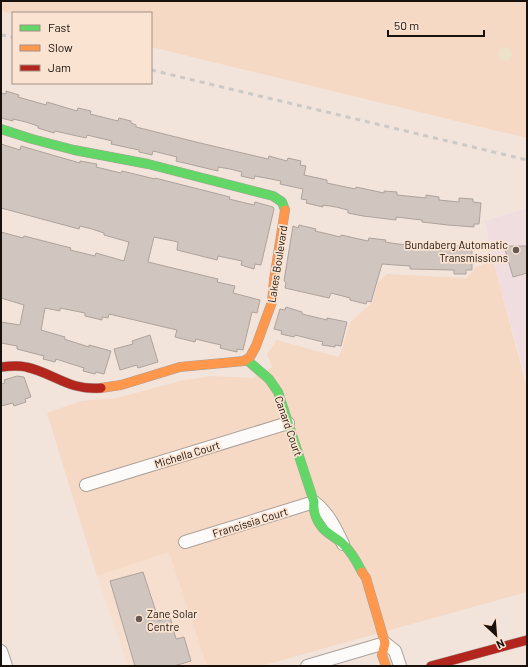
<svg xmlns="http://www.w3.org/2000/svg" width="528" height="667" viewBox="0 0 528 667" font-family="Barlow,sans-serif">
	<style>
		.commercial { fill: #f0dde0 }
		.built { fill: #f6dfce }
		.green { fill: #f5d9c5 }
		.sand { fill: #ece1c9 }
		.building { fill: #d0c5bf; stroke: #aea39c }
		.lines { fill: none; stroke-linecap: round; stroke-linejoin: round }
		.street-casing { stroke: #aba19a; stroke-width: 14 }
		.fast-casing { stroke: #aba19a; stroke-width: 10 }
		.slow-casing { stroke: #aba19a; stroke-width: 10 }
		.jam-casing { stroke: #aba19a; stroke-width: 10 }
		.street { stroke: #fdfbfa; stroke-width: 12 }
		.fast { stroke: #63d668; stroke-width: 9 }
		.slow { stroke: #ff974d; stroke-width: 9 }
		.jam { stroke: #b3261e; stroke-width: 9 }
		.rail { stroke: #cdc9c6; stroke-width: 3; stroke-dasharray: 5 5; stroke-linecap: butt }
		.poi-dot { fill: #655b54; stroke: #fbe3d2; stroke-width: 1.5 }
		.labels { text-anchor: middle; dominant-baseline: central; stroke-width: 3.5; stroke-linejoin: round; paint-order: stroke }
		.poi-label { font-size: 11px; fill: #19110b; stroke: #fbe3d2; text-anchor: end }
		.street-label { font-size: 11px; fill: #19110b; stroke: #fbe3d2 }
	</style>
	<rect width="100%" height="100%" fill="#f2e4db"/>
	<path class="commercial" d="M527,208v174l-34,-122 -8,-39z"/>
	<path class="built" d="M169,551l38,115h-79l-31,-90z"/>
	<path class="green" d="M1,1h526v137l-376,-91v-34h-138v1l-12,-3z
		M493,260l34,128v204l-266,74h-54l-38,-114 -72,24 -50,-163 34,-12 36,-3 63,-17 31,-5 42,2 19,-11 -5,-13 10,-14 61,17 3,-5 9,-30 22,-19 6,-21 9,-8 80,4 9,-11z"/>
	<path class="sand" d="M498 54a7 7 0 1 1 14 0a7 7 0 1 1-14 0Z"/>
	<path class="building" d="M6,91l13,4 -1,2 28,8 1,-3 30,9 1,-3 13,3 -1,3 28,7 1,-3 12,3v2l5,2v2l64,16 68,16 1,-3 18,5 1,-3 13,3 -1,4 6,1 -2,9 23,5v3l28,6 1,-2 28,6v-2l13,1v3l29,3v-3l13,2v3l20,2v-4l14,1v3l8,1 -2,21h-5v3l-26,-2 -26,-3v-2l-26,-3v3l-33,-4 -15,-3v-3l-12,-3 -13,-2v2l-17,-4 1,-3 -6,-1 2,-10 -23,-5 1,-3 -26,-5 -1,3 -13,-3 1,-4 -12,-3 -12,-2v4l-42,-10 1,-4 -24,-6 -1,4 -8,-2 -5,-1v-2l-28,-6 1,-3 -25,-6 -1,3 -31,-7 -1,2 -16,-5v-2l-12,-4 -13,-3v2l-12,-3v-25l5,1z
		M1,144l19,6 1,-4 59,17v-2l17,3 -1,3 25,6 1,-2 33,8v-1l75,19 -1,2 25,6 1,-3 18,5 1,2 -13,56 -6,-1 -1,5 -13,-4 1,-4 -24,-5 -1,4 -40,-10 1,-8 -24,-5 -6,25 70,17 -1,3 18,4 -2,7 27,7 -3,13 -5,-1 -9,38 -6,-1v3l-17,-4 1,-3 -13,-3 -12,-3 -1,3 -20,-5 2,-7 -68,-16 -1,4 -6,-1v3l-17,-4v-3l-25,-5v3l-15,-3 -4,22 24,7 -1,2 25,8v-2l22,6 -7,23 -8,-2 -1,2 -12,-3 1,-3 -28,-9 -1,3 -12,-3 1,-3 -27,-7v-3l-16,-3v-21l19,3 4,-20 -23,-7v-66l22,6 1,-2 47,12 -1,2 25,6 1,-3 28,8 5,-19 -25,-7v-2l-12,-4 -12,-3 -1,3 -78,-21z
		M299,225l17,4 -1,2 13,3 12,3 1,-2 27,6 1,-3 17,2 -1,2 13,2 13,1v-3l20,2v5h21v-3h20v24h-6v4h-12v-4l-44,-1v-3l-28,-2 -11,38 -4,-1 -1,3 -16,-4v-2l-19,-5 -2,5 -44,-10 1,-5 -2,-2 9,-55 5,2z
		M504,246h23v27l-14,4z
		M286,307l16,5v2l25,6v-2l20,4 -6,24 -6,-1v2l-13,-2 1,-3 -28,-7 -1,2 -13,-3 1,-3 -8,-2 6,-20 5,1z
		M150,335l8,27 -20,6 -1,-3 -17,5 -6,-21 19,-5 -1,-3z
		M17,376l7,1 7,20 -6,2 1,3 -12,4 -1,-3 -12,3v-22l4,-1 -1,-3z
		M143,572l16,49 11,-4 6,22 8,-2 7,24 -17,5h-39l-25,-85z"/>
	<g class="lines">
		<defs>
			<path id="street" d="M86,485l202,-62
				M185,542l129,-40c14,10 22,27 29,42
				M1,651l5,15
				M307,666l78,-23 10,8 5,15"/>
			<path id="fast" d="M1,129l31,10 42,11 74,14 125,32 9,6 3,8
				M247,360l22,19 9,13 36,110c-1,6 0,9 2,15 6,15 15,17 26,26 9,8 15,19 20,29"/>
			<path id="slow" d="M101,388l20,-3 59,-18 64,-6 6,-4 6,-11 16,-44 2,-22 11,-70
				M362,572l4,6 19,65 -3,12 4,11"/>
			<path id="jam" d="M1,367c8,-1 17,-2 25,0 28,6 43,24 75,21
				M431,666l96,-26"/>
		</defs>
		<use href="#street" class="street-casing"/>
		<use href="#fast" class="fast-casing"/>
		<use href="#slow" class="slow-casing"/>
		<use href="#jam" class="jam-casing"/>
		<use href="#street" class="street"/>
		<use href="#fast" class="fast"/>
		<use href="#slow" class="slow"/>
		<use href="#jam" class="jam"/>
		<path class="rail" d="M1,35l12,2
			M151,70l376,90"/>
	</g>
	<g class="poi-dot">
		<circle cx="516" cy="250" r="4"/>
		<circle cx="139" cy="619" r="4"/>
	</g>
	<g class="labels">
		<g class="poi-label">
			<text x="508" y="244">Bundaberg Automatic<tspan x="508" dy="13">Transmissions</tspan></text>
			<text x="147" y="613" text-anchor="start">Zane Solar<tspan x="147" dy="13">Centre</tspan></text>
		</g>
		<g class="street-label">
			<text transform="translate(277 264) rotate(-81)">Lakes Boulevard</text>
			<text transform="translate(289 426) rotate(71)">Canard Court</text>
			<text transform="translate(187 454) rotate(-17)">Michella Court</text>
			<text transform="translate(250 522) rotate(-17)">Francissia Court</text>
		</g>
	</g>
	<rect width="528" height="667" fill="none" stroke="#19110b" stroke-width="4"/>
	<rect x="12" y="12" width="140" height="72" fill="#fbe3d2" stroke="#a18f82"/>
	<rect x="20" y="25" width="20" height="6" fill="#63d668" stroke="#a18f82"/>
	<text x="48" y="32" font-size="12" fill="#19110b">Fast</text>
	<rect x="20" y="45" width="20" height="6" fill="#ff974d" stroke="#a18f82"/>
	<text x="48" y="52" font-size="12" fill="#19110b">Slow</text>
	<rect x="20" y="65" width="20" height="6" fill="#b3261e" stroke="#a18f82"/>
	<text x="48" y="72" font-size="12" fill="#19110b">Jam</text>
	<g transform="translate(496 635) rotate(154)" stroke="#fbe3d2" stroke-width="3" paint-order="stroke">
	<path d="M0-3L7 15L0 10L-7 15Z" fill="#19110b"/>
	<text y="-6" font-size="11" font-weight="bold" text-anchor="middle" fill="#19110b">N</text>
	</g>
	<path d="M388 30v6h96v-6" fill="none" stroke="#19110b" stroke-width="2"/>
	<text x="394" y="30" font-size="12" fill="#19110b" stroke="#fbe3d2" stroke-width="3" paint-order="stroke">50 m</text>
</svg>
